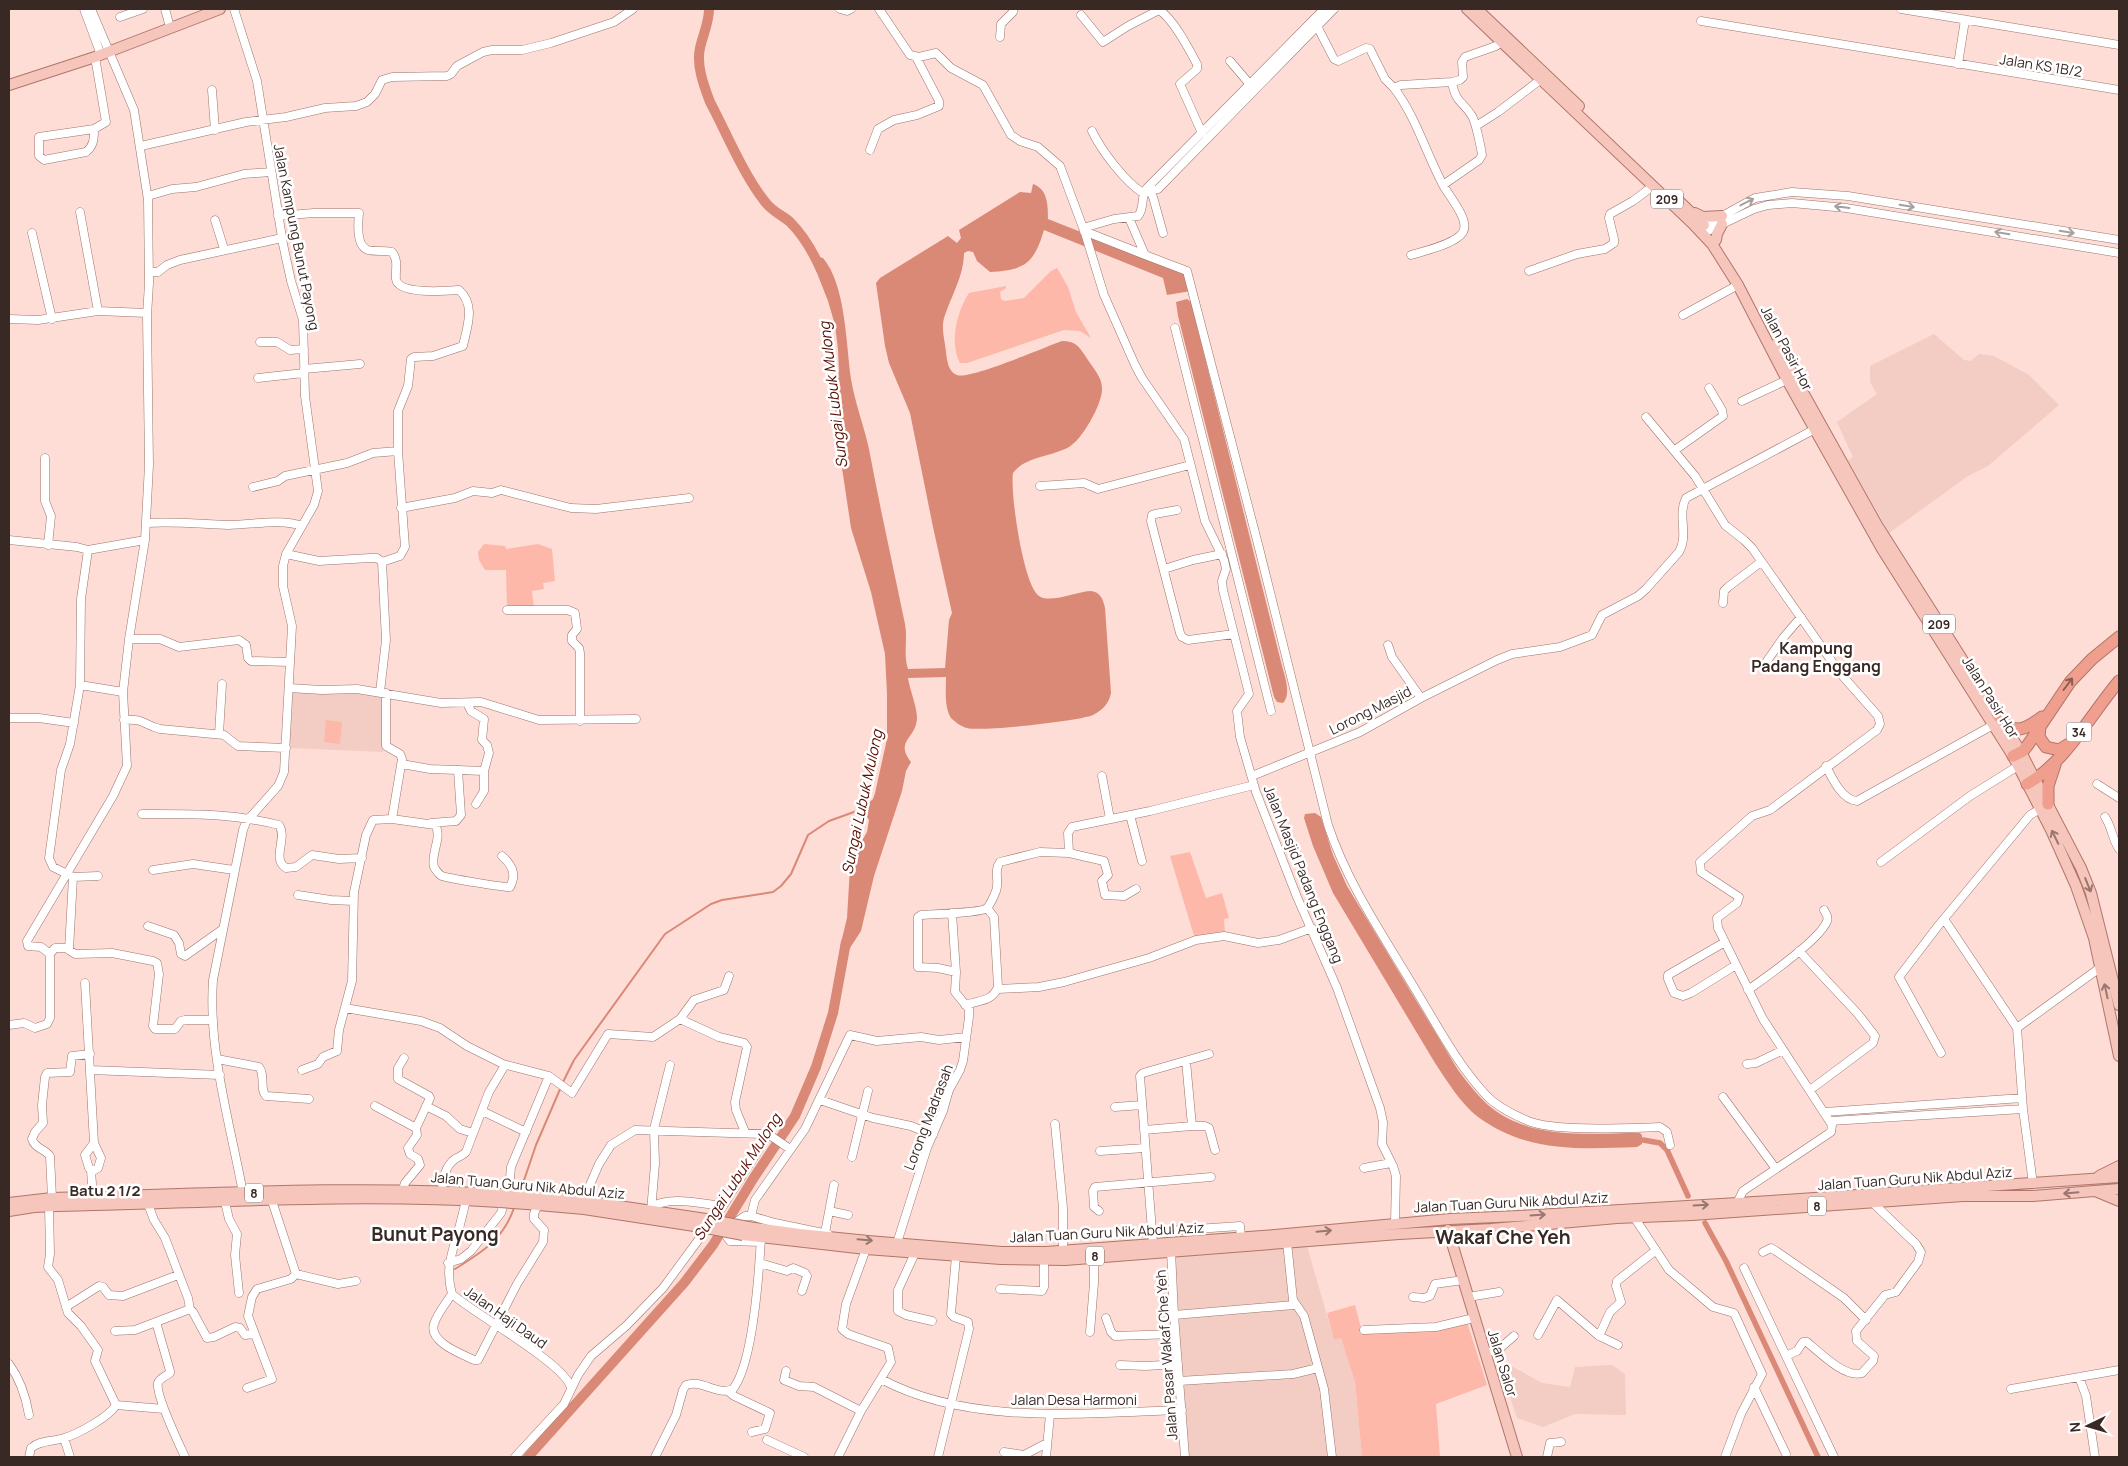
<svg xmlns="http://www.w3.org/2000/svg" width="2128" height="1466" viewBox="0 0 2128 1466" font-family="Manrope,sans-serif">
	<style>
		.built { fill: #f3ccc3 }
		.green { fill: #fdb8a9 }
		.water { fill: #da8977 }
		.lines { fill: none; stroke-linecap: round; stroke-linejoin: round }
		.stream { stroke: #da8977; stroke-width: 2 }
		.canal { stroke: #da8977; stroke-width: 5.5 }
		.river { stroke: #da8977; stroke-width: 10 }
		.minor-casing { stroke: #9a756d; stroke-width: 9 }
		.major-casing { stroke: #b07669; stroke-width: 12 }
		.highway-casing { stroke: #b07669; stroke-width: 13 }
		.minor { stroke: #fff; stroke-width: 8 }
		.major { stroke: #f6c5bb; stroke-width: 10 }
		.highway { stroke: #f09f8e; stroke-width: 11 }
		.major-bridge-casing { stroke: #b07669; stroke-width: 12; stroke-linecap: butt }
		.major-bridge { stroke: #f6c5bb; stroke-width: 10 }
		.oneway { stroke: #a59f9d }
		.oneway2 { stroke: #8b5e54 }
		.oneway3 { stroke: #977770 }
		.labels { text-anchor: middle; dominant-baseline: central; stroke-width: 5; stroke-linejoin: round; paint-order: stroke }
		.shield { fill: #fff; stroke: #746966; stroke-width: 1 }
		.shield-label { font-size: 12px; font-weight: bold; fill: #382925 }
		.street-label { font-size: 14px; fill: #382925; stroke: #fff }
		.water-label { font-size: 15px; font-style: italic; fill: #580f03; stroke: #fff }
		.neighbourhood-label { font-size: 15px; font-weight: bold; fill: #382925; stroke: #fff }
		.quarter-label { font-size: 16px; font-weight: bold; fill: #382925; stroke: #fff }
		.district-label { font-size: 19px; font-weight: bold; fill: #382925; stroke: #fff }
	</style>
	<rect width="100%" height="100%" fill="#feddd6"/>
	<path class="built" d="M1934,334l30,26 7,1 8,-7 15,2 35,19 30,30 -71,61 -20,10 -79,57 -41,-73 5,-3 -16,-35 40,-28 -7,-12v-16z
		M293,691l56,1 32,4 3,4 -1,52 -94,-4z
		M1307,1246l27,94 7,-2 14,44 7,75h-177l-14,-200z
		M1497,1358l45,25 28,4 5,-20 37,-2 13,9 1,41 -51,-1 -32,13 -26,-9z"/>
	<path class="green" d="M1057,268l11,19 8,25 15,26 -11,-7 -16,-1 -97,33h-7c-11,-20 -3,-52 9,-70l37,-7v2l-6,4 1,7 3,2 20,-3 27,-27z
		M484,544l21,2 1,3 32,-5 14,5 3,32 -12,2 1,6 -12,2 2,17 -11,1 -16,-4 -1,-35h-21l-6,-10 -1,-8z
		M326,720l16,2 -2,22 -16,-2z
		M1190,852l16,46 16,-5 7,25 -5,1 1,15 -30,5 -25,-83z
		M1355,1305l7,27 105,-10 20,63 -51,19 4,53h-78l-7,-75 -14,-44 -7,2 -7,-27z"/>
	<path class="water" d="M1033,184c15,5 15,22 15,35l139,55 4,17 -24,4 -4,-17 -119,-48c-10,33 -18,40 -54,42l-13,-11 -4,-9 -5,-1 -4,2c0,23 -13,43 -20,65 -3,11 1,23 2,34 1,8 2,20 11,23 12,5 88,-28 105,-34 14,-1 19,8 26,19 5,8 14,17 14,28 1,15 -20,52 -33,59 -18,10 -43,9 -56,26 -3,19 10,112 26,123 11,8 39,-5 52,-5 10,1 12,9 14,17l6,85c-2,10 -8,17 -18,22 -14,6 -112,17 -126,13 -5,-1 -12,-6 -16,-10 -7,-11 -5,-29 -5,-41l-38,1c2,13 8,25 9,39 0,22 -23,23 -6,45l-5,9 -4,20 -28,85 -13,55 -13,20 -5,3 -3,-7 7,-29 3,-51 6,-16 11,-19 2,-12 -7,-11 11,-10 2,-6 12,-54v-45l-2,-40 -14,-62 -20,-64 -16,-107v-23l4,-28 -1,-20 -3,-25 -7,-24 -11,-28 -3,-12 4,-4 5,1c23,27 23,87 28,121 4,24 13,47 18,70 11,59 24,117 36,175 3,15 -2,30 3,45l37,-1 4,-48 3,-7 -19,-86 -23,-114 -21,-50 -4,-17 -9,-63 4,-5 68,-42 9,7 4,-5 -2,-8 61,-38 11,1z
		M1187,299l4,3 90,360c3,12 11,32 2,41l-6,-1 -3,-5 -96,-381 -2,-14z
		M1315,813l6,4 12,38 14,31 111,184c9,12 19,25 30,35 42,36 101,28 152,28l2,2v9l-5,3c-57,2 -110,6 -159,-30 -17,-13 -31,-36 -43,-54l-102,-170 -20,-47 -9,-28 1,-4z"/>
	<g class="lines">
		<path class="stream" d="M563,1082l11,-22 91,-126 46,-30 11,-4 51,-8 8,-6 10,-12 17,-39 21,-14 36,-13
			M520,1192l16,-47 25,-58
			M455,1269c27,-17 48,-29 59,-61"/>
		<path class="canal" d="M1643,1140l17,3 7,7 21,46
			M1705,1223l21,38 92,196"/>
		<path class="river" d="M709,9c0,14 -6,25 -9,39 -4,17 4,38 10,54 17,32 34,74 56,101 7,9 16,12 24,19 13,13 24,32 31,48
			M528,1457l156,-174 29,-38 40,-66 42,-63 21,-49 17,-54 13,-71"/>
		<defs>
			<path id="minor" d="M84,9l17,46
				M165,9l5,18
				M234,9l23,72 26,163 8,37 12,39 2,76 13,95 -4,14 -28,49 -3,12v20l9,40 -8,146 -6,14 -32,36 -3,8 -30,150c-5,71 17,143 30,213
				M840,9l7,2 4,-2
				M879,9l31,46 9,2 17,-4 15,15 32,17 28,50 9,6 18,6 22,19 25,67 19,62 31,70 7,13 42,61 21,82 19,39 2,9 -4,12 1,9 26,104 -12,17 3,26 16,55 41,105 40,91 43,120 3,14 -1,22 11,22 3,10 -1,47
				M1901,9l218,36
				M1081,15l22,27 25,-16 31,-16c14,8 30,39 38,54v5l-17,15 22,49
				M120,17l23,-8
				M1701,21l418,69
				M1317,26l17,33 4,2 28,-13 4,1 15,30 9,9
				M1000,37l1,-13 12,-12v-3
				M1230,61l23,27
				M1958,64l7,-44
				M212,90l3,40
				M1476,126l22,-14 42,-32
				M94,129c0,9 0,17 -8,23l-42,8 -5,-4v-19l55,-8 12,-7 -11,-65
				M1092,131c9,19 33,51 51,62
				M141,146l105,-24 40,-5 39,-9 31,-2 11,-4 8,-8 7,-14 10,-3 55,-1 4,-2 6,-8 26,-14 9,-2h30l29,-7 63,-21 19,-13
				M870,150l8,-21 16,-9 23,-5 22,-9v-5l-23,-44
				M1443,185l36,-25 3,-5c-1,-7 -6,-32 -10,-39 -10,-16 -16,-12 -20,-34
				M1149,189l4,8 10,36
				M1151,191l7,-2 176,-180
				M148,196l24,-7 24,-2 48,-13 27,-2
				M80,212l18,99
				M278,216l36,-3h45c-1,10 -3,33 9,37 7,2 16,0 24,2 7,9 3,17 4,27 2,16 50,12 63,11 17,15 8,37 4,56l-30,10 -19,1 -3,2 -3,27 -10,25v40l7,96 -5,9 -18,6 4,78 -6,52
				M1129,218l16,37 42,16 72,277 69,277c20,60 55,110 87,164 22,36 42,75 71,106 11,12 28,20 42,26 28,11 100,7 132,6l7,5 3,13
				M215,220l9,29
				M1704,226l51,-28 37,-6 56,4 271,44
				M1083,228l31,-9 24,-3c7,-8 2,-19 9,-28l177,-179
				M1084,231l61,24
				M1708,231l46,-22 14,-4 24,-2 54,5 273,45
				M32,233l20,86
				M1411,255c13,-4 45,-11 52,-23 7,-12 -14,-36 -20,-47 -17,-32 -27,-68 -49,-97l7,-3 51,-3 8,-2 3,-3 -1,-15 3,-5 31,-11 5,-4
				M1529,271l48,-17 28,-5 9,-6v-4l-5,-21 1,-4 23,-13 20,-15
				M149,272h9l9,-7 13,-5 102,-22
				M1683,315l55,-30
				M9,319l29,1 60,-9 49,2
				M1175,328l96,383
				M260,342h17l13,8 14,-1
				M304,369l56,-5
				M258,378l46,-5
				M1742,401l45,-21
				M1646,417l49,59 30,49 19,15 8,8 88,125 38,43 2,8 -3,6 -107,80 -18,6 -52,46 1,10 38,25 -2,6 -20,15 1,10 45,91 69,106 -1,7 -88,59 -6,12
				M1675,450l48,-34 -1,-6 -13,-22
				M45,458v43l6,15 -3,29
				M1040,486l44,-3 14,6 92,-24
				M253,487l25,-6 7,-5 62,-13 26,-10 25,-2
				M401,508l54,-10 18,-7 19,2 9,-3 70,18 25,1 93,-11
				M1177,510l-22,4 -3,1 -1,6 29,112 2,4 6,3 46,-6
				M146,523c27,-2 54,1 82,2 23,0 52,-7 74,1
				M9,540l68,7 11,3 57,-10
				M88,550l-7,49 -1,86 -10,59 -9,26 -12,88 4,9 20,10 25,-1
				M286,554l33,7 51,-3h7l5,4
				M1164,569l29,-9 29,-6
				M1723,603l1,-12 4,-4 33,-25
				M507,610h61l7,3 2,16 -5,6v6l7,7 1,5v68
				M129,639h31l19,8 60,-7 7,5 2,13 3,3 39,1
				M1388,645l4,12 29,41
				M1767,661l16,-23 18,-21
				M80,685l43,7
				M289,688l33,2 35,-1 84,14 40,-1 58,18 97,-1
				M386,693v53l14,8 2,5 -10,60 43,6c8,13 -5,28 -1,42 2,3 4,7 8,9 5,2 64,12 68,11 7,-13 2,-22 -8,-31
				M467,703l4,8 13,8 -2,21 5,5 2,8 -5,18v20l-8,13
				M9,718h30l35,5
				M124,720c20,-2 20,5 36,9l64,6 14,11 48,2
				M219,734l3,-50
				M402,764l28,5 54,2
				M1826,766c6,12 16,34 31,35l136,-76
				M1102,776l8,43
				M1252,776l108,-44 61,-34 76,-38 15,-6 48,-7 32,-12 10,-20 36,-19 8,-7 33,-37c10,-17 -2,-37 7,-54l129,-69
				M2097,784l22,14
				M142,814c48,0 90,-1 137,11 9,13 -8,34 7,43l10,-1 16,-12 27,4 23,-1
				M1130,815l12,46
				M2105,817c7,10 7,22 14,32
				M431,823l25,-2 5,-6 -3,-45
				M1069,853l35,8 4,14 -6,6 3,14 19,1 12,-7
				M1881,862l89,-66 48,-30
				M153,870l40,-6 41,6
				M298,895l33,5 22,1
				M1944,919l73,109 6,81 10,75
				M148,926l26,9 5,8 2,11 4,2 38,-27
				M1725,942l-57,33v4l6,14 9,3 8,-3 45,-28
				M69,950l4,-73
				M1799,951l59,63 17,22 -2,7 -63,47
				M50,954l-9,-7 -13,-1 -1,-5 86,-145 14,-30 -4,-74 6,-53 16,-99 4,-75 -2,-149 2,-33 -1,-83 -14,-90 -43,-101
				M956,972l-18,-4 -20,-1v-50l3,-2c11,-1 60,-2 66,-7 3,-3 7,-12 9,-17 4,-10 -3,-20 4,-29l40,-10 29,1 -1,-20 4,-6 78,-16 104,-26
				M85,983l9,160 7,15 -3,10 -5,3 -4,-3 -4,-13 9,-12
				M998,989l41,-2 25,-5 85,-24 47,-18 28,-4 34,7 21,-3 33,-12
				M1748,990c17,-12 73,-51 79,-69 2,-4 -1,-7 -3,-11
				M965,1005c14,-5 27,-3 33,-18l-4,-70 -7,-9
				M345,1008l76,13 19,7 27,18 36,18 46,12 23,17 36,-59 45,3 27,-18 14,-19 30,-10 5,-14
				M680,1019l39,18 25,6 3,4 -12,55 1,8 9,22
				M9,1025l15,-2 11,5 12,-4 3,-6v-64l5,-6h11l9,6 37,-1 41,8 4,2 2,11 -6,52 2,3h20l6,-8 4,-1h28
				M2017,1028l84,-61
				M1941,1053l-42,-76 39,-51 92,-111 10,-6
				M217,1059l42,8c7,9 0,21 7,29l43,3
				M1186,1061l6,65h13l4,2 6,22
				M1747,1064l9,-1 27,-13
				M90,1070l130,5
				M302,1070l16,-6 5,-7 14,-6 2,-21 13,-49 2,-89 12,-57 7,-15 19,-1
				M1723,1097l53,72
				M820,1100l53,18 38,8 22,9
				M375,1106l41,22
				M426,1106l20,10 14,13 13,4
				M1115,1107l27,-2
				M482,1111l44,21
				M1825,1112l197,-14
				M1831,1121l192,-12
				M1055,1124l8,84v43
				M1144,1130l48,-4
				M1100,1151l45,-3
				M852,1157l16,-66
				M1364,1168l27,-5
				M91,1171l2,26
				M589,1187l10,-23 12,-19 24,-15 128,4 8,2 19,13
				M403,1189l2,-6 15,-18 -2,-6 -8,-5 -2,-6 9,-13 -1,-7 14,-30 -1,-2 -31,-17v-11l6,-10
				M442,1191c1,-12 3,-25 13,-32 5,-3 7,-3 11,-7l23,-60 16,-27
				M52,1198l-2,-42c-5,-7 -16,-8 -18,-17l3,-7 8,-9 -1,-18 3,-28 2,-4 23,-1 2,-16 18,-2
				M466,1200c-3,13 -6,26 -10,39 -6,19 -10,34 -4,55 22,20 114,70 119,94
				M225,1202l4,17 8,15 -2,21 4,38
				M148,1204l6,16 11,18 23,60 2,11
				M49,1206l1,48 -2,13 10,13 10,33 13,13 17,24 -3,11 21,44
				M651,1207c19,-12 51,-3 72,-1
				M651,1211l4,-47 -1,-35 16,-64
				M829,1211l19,4
				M1099,1211l-5,-4 -1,-16 2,-4 116,-10
				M751,1216l4,-16 50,-71 45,-94 27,6 44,-4 18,3 27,-3
				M1634,1217l35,53 44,37 21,6 28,61 -21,40 -16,43
				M1152,1232l88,-6 1,12
				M825,1233l9,-48
				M761,1242l-31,-1 -3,-4 9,-15 9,-6h6l24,7 53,11
				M1287,1242l6,58 11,16 20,73 8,68
				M897,1243l30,-95 16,-37 6,-21 11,-20 3,-9 6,-44v-8l-14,-17 1,-20 -4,-59
				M1153,1244l-13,-168 3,-3 66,-19
				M1171,1251l3,64 11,142
				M1763,1252l8,-4 5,3 68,47 22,22
				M915,1253l-17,37v21l8,4 26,6
				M448,1263l13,-4 10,-8 30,-38 8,-25 2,-21 38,-91
				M760,1263l27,8 6,-3 12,5 2,3 -5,15
				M1744,1268l90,189
				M296,1274l42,10 18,-3
				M1000,1289l42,2 2,-4v-27
				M452,1294c-6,9 -15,20 -18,30 -6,18 28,30 40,36h4l39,-76 26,-42 1,-12 -10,-11v-5l4,-10
				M1413,1297l11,1 6,-2 5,-12 28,-4
				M1468,1297l31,-5
				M66,1307l33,-21 4,1 6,8 14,1 55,-21
				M1174,1315l120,-10
				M1106,1318l5,14 4,4 60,-2
				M1364,1330l72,-3 38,-9
				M115,1331l20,-1 21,-8
				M1090,1332l4,-49v-27
				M1538,1335l19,-35 42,36 19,9
				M1599,1336l11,-24 11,-10 -5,-16 1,-5 38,-30
				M1485,1353l14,-4 15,-13
				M1786,1356l11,-5 6,-9h4c12,10 39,37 55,31l11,-12 1,-5 -17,-15 -1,-10 29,-36 11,-3 22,-30 3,-10 -5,-8 -44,-42
				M9,1364c11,15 17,33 20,51
				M1120,1365l26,1 32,-2
				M786,1371l-2,9 15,6 15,1 47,24
				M2079,1377l7,19 9,61
				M881,1379c87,47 205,34 301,31
				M1179,1381l114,-7 25,-6
				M1754,1387l32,67
				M247,1388l25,-9 -24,-63 4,-19 5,-8 34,-10 5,-5 -24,-73
				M2011,1389l108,-19
				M728,1391l6,5 36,17 -5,16 -13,3
				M116,1405l48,4
				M64,1438l6,19
				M767,1440l37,17
				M1004,1452l20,3 23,-12
				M29,1457l2,-9c9,-8 22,-6 33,-10 14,-4 45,-21 52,-33
				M185,1457c-6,-13 -30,-63 -27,-74 2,-5 8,-7 12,-10v-2l-14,-49 34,-13 3,3 14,26 7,-1 21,-10 5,1 5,7 9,-1
				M515,1457l49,-53 14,-29 13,-19 35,-30 37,-38 56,-76 49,-77
				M655,1457l21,-42 7,-25 3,-5c16,-6 31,11 47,4 20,-26 26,-116 28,-151
				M838,1457l23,-46 30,-49 -3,-14 -40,-14 -6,-5 4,-25 20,-55
				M938,1457l31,-128 -1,-7 -14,-5 -3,-3 5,-58
				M1046,1457l4,-42
				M1547,1457l3,-14 11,-1"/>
			<path id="major" d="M1467,9l227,216 18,19 26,41 49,95 95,169 131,207 38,74 25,56 18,52 25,118
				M1477,9l102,97
				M9,85l86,-28 125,-48
				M1678,200l26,25
				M1695,213l8,4 19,-1
				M1716,240l1,-6 5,-10
				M1776,344l101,181 144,227 23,45 37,71 10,25 28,112
				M2099,1176l20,-10
				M2095,1191l24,10
				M527,1196l58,5 121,18
				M9,1203l43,-5c149,-4 299,-13 448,-4
				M527,1204l57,5 117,18
				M9,1211l25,-4 23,-1c147,-3 295,-13 442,-4
				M748,1227l51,7 69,7 134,11h44l229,-17 175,-16 69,-3 252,-15 348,-24
				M1448,1230l69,227
				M743,1235l123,14 135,10 64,1 334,-26 92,-5 126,-11 75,-3 271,-19h70l86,-7"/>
			<path id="highway" d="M1997,714c16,21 25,18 45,3
				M2040,726l-1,11 7,10 13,3 10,-6
				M2013,756l10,-5 4,-5 43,-64 22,-23 27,-22
				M2027,784c38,-21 64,-70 92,-103
				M2048,804v-18l7,-21"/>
		</defs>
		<use href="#minor" class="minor-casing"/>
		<use href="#major" class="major-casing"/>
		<use href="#highway" class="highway-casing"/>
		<use href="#minor" class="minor"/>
		<use href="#major" class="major"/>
		<use href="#highway" class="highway"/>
		<defs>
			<path id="major-bridge" d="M500,1194l27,2
				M499,1202l28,2
				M706,1219l42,8
				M701,1227l42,8"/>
		</defs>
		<use href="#major-bridge" class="major-bridge-casing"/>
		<use href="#major-bridge" class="major-bridge"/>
	</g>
	<defs><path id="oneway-shaft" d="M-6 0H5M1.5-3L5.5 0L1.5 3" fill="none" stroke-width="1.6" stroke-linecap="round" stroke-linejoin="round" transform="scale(1.25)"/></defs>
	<g class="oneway">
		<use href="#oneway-shaft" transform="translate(1747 202) rotate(-27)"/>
		<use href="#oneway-shaft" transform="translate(1907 206) rotate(9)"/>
		<use href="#oneway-shaft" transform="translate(1842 207) rotate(-173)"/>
		<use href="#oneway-shaft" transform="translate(2067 232) rotate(9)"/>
		<use href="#oneway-shaft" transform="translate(2002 233) rotate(-171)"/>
	</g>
	<use class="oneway2" href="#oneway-shaft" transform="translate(2068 684) rotate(-53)"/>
	<g class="oneway3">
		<use href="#oneway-shaft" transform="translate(2055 837) rotate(-116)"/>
		<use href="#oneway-shaft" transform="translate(2088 885) rotate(68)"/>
		<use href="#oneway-shaft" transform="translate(2106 991) rotate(-102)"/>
		<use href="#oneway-shaft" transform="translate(2071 1193) rotate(175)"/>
		<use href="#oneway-shaft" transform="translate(1701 1205) rotate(-3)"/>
		<use href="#oneway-shaft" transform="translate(1538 1215) rotate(-4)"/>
		<use href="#oneway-shaft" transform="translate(1324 1231) rotate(-5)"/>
		<use href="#oneway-shaft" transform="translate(865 1240) rotate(5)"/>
	</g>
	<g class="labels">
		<g class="shield">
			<rect x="1651" y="189.5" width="32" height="19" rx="4"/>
			<rect x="1923" y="614.5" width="32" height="19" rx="4"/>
			<rect x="2066.5" y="722.5" width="25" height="19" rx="4"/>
			<rect x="245" y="1183.5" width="18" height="19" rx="4"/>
			<rect x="1808" y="1196.5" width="18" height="19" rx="4"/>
			<rect x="1086" y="1246.5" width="18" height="19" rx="4"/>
		</g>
		<g class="shield-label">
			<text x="1667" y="199">209</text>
			<text x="1939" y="624">209</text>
			<text x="2079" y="732">34</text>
			<text x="254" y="1193">8</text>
			<text x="1817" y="1206">8</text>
			<text x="1095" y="1256">8</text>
		</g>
		<g class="street-label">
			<text transform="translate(2041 65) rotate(9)">Jalan KS 1B/2</text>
			<text transform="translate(297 237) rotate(79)">Jalan Kampung Bunut Payong</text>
			<text transform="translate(1787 348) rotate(62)">Jalan Pasir Hor</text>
			<text transform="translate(1991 697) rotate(58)">Jalan Pasir Hor</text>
			<text transform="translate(1370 710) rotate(-27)">Lorong Masjid</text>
			<text transform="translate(1304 874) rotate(68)">Jalan Masjid Padang Enggang</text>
			<text transform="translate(928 1117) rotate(-69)">Lorong Madrasah</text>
			<text transform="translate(1915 1178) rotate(-4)">Jalan Tuan Guru Nik Abdul Aziz</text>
			<text transform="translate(528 1185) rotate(5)">Jalan Tuan Guru Nik Abdul Aziz</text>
			<text transform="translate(1511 1202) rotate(-3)">Jalan Tuan Guru Nik Abdul Aziz</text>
			<text transform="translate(1107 1232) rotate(-3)">Jalan Tuan Guru Nik Abdul Aziz</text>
			<text transform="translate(506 1317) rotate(35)">Jalan Haji Daud</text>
			<text transform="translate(1166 1355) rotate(-94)">Jalan Pasar Wakaf Che Yeh</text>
			<text transform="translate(1503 1363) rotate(73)">Jalan Salor</text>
			<text x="1074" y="1399">Jalan Desa Harmoni</text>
		</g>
		<g class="water-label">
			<text transform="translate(833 395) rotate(-97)">Sungai Lubuk Mulong</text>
			<text transform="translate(862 802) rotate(-78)">Sungai Lubuk Mulong</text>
			<text transform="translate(737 1177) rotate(-57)">Sungai Lubuk Mulong</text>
		</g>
		<g class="neighbourhood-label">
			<text x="105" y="1190">Batu 2 1/2</text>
		</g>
		<g class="quarter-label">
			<text x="1816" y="648">Kampung<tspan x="1816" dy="18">Padang Enggang</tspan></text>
		</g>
		<g class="district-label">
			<text x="435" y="1234">Bunut Payong</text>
			<text x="1503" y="1237">Wakaf Che Yeh</text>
		</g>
	</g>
	<rect width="2128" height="1466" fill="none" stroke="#382925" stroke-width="20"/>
	<g transform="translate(2088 1426) rotate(265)" stroke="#ffffff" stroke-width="4" paint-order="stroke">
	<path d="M0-4L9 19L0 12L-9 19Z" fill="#382925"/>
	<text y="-8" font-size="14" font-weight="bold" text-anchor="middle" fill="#382925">N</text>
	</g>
</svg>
